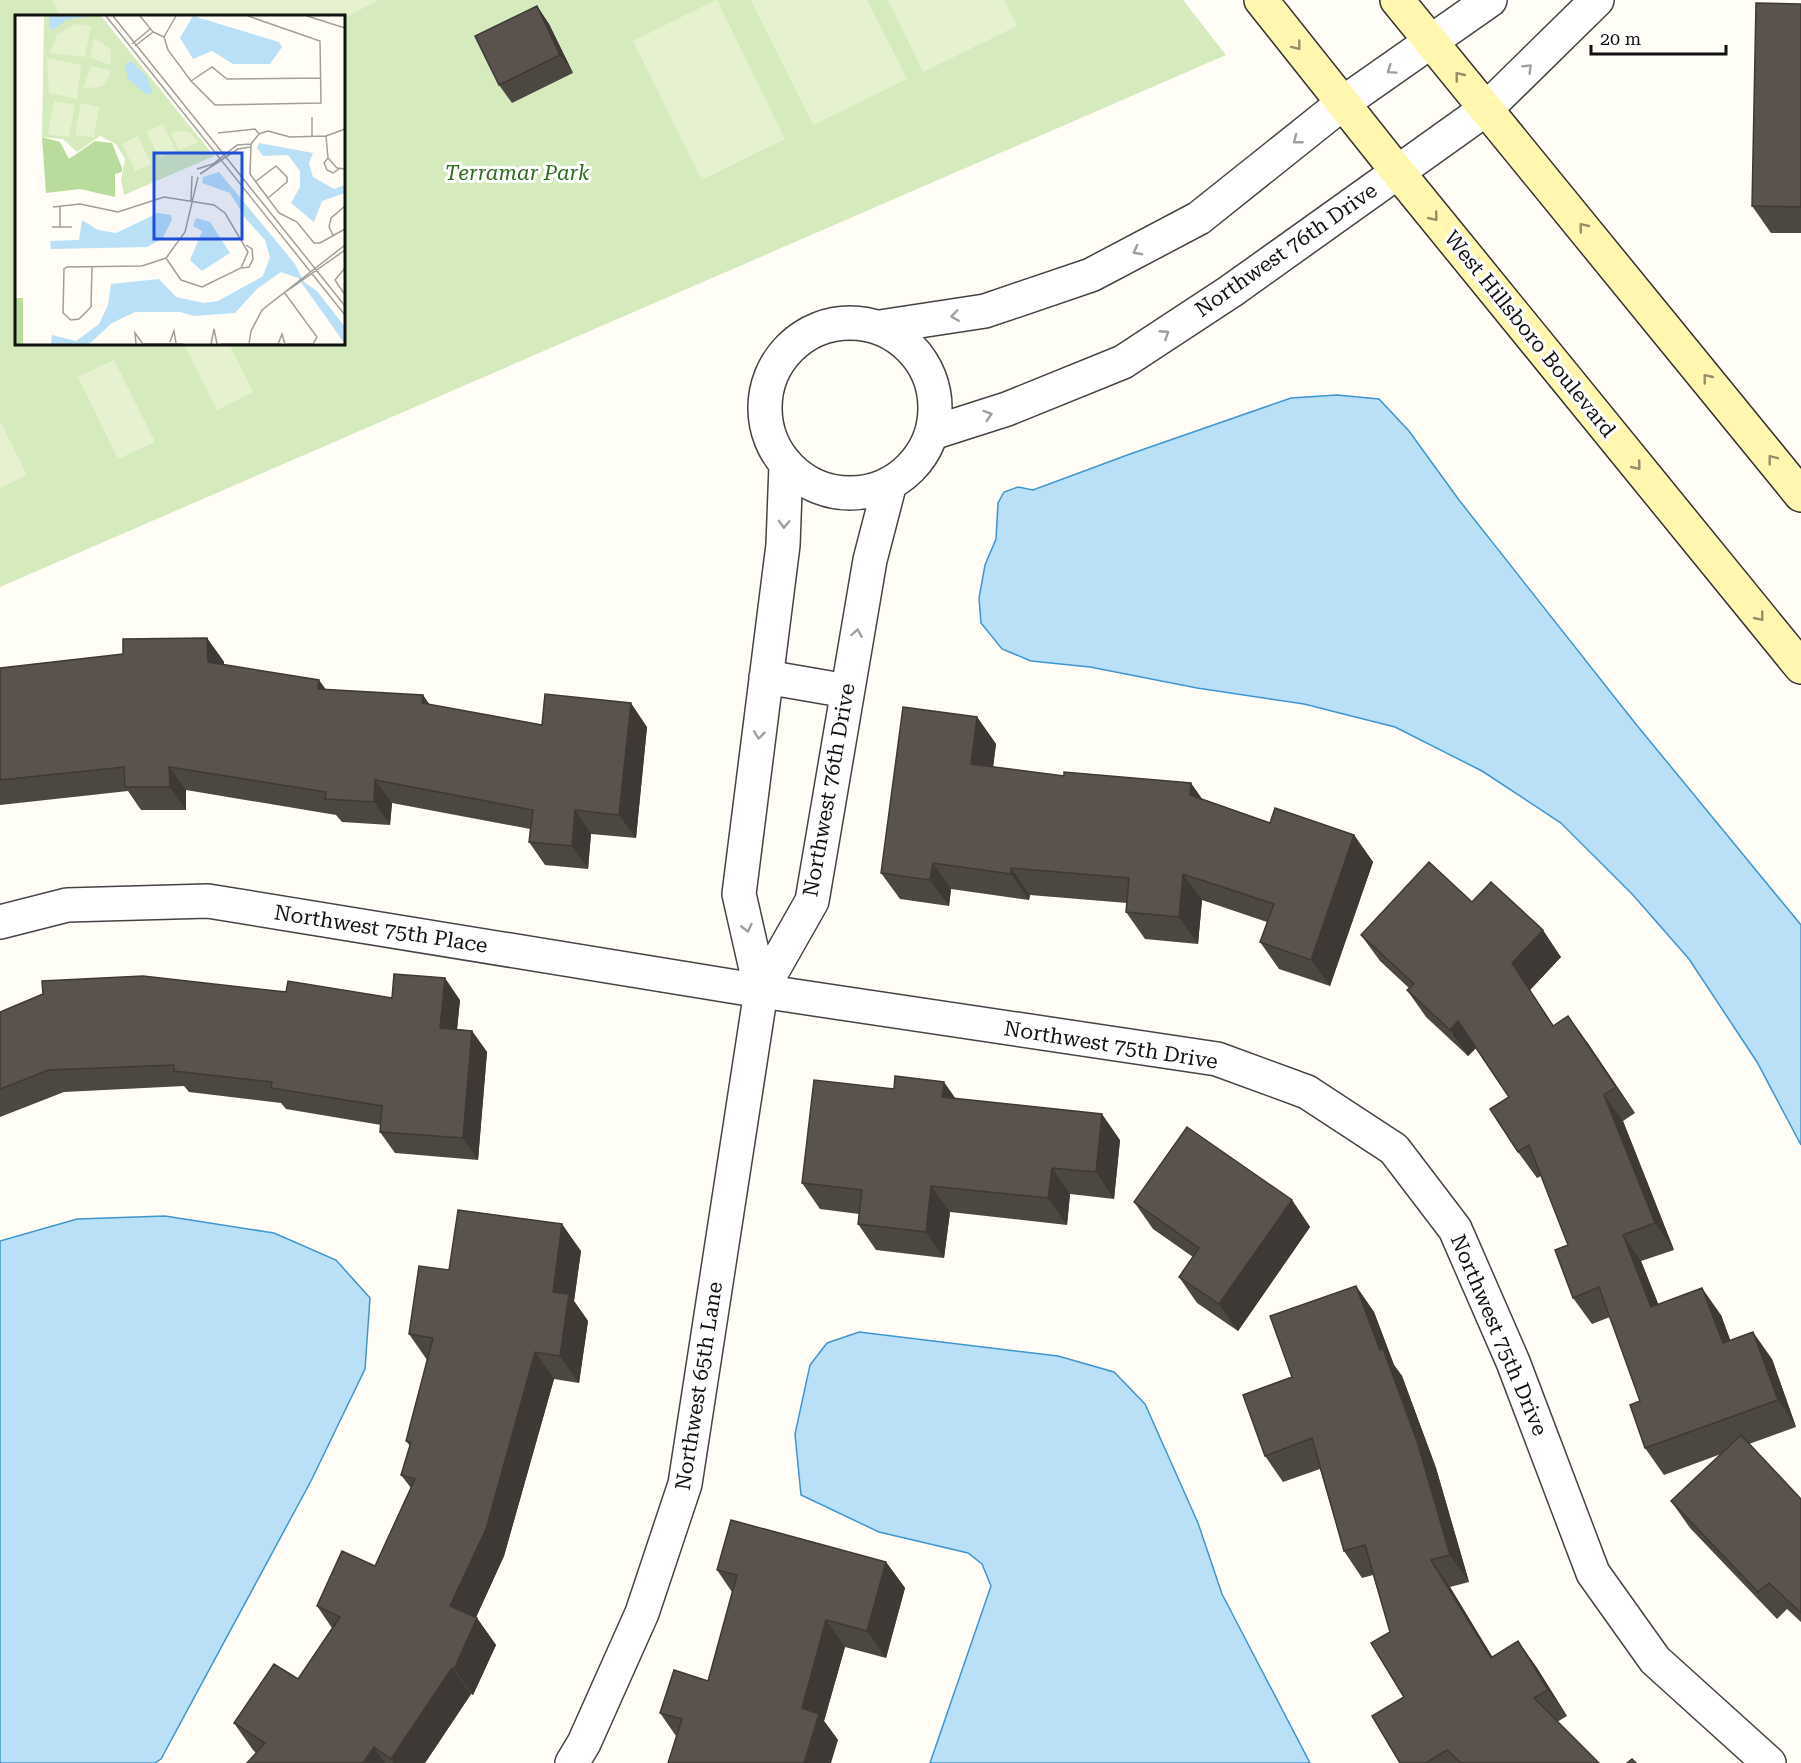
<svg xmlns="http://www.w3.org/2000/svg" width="1801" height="1763" viewBox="0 0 1801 1763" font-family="'Roboto Serif',serif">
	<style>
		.green { fill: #d5ebbd; fill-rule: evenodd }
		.pitch { fill: #e6f2cf }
		.water { fill: #b9e0f7; stroke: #3f96cf; stroke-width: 1.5 }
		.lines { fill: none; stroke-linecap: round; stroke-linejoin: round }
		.street-casing { stroke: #444; stroke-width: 36 }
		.secondary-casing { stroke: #333; stroke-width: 36 }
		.street { stroke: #fff; stroke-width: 33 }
		.secondary { stroke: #fff6b0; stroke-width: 33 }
		.wall { fill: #4d4742 }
		.shaded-wall { fill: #3f3936 }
		.building { fill: #5a524d; stroke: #3f3936; stroke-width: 1.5 }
		.oneway { stroke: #948f68 }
		.oneway2 { stroke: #a0a0a0 }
		.labels { text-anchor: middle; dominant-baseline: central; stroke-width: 6; stroke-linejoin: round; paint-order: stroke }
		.park-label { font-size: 21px; font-style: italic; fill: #2f6b1f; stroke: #fff }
		.street-label { font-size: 21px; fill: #111; stroke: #fff }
		.inset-road { fill: none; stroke: #a09f9a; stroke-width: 1.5 }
		.view { fill: #1d4ed8; fill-opacity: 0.15; stroke: #1d4ed8; stroke-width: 3 }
		.inset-edge { fill: none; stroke: #111; stroke-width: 3 }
	</style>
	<rect width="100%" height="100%" fill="#fffdf5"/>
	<path class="green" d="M0,0h1183l43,55 -1226,532zM16,16h328v328h-328z"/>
	<path class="pitch" d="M52,0h327l-35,18 -284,-2z
		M716,0h1l68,139 -83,41 -69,-139z
		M751,0h116l40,79 -94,46z
		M888,0h116l13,26 -94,46z
		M184,344h45l24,48 -36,18z
		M114,360l41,82 -37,17 -40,-82z
		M0,421l27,54 -27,13z"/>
	<path class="water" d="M1337,395l42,4 30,32 50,69 176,223 166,202v220l-44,-83 -68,-103 -56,-64 -72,-72 -79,-52 -87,-44 -91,-23 -107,-16 -107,-21 -59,-6 -29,-12 -21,-26 -2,-25 6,-33 11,-26 2,-36 6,-11 14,-5 15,3 97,-36 161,-56z
		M165,1216l109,17 62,27 34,38 -5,71 -54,112 -150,278 -6,4h-155v-522l77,-22z
		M859,1332l199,24 56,16 31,32 53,119 24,71 88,169h-380l61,-177 -9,-22 -14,-11 -89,-21 -78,-37 -6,-61 15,-69 17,-22z"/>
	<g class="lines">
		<defs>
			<path id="street" d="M765 408a85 85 0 1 1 170 0a85 85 0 1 1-170 0Z
				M880,327l105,-16 106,-36 108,-57 144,-115 147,-103
				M932,433l75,-24 116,-47 108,-71 255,-182 111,-109
				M766,677l81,14
				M0,922l67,-17 141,-4 553,90 456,68 90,33 87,57 61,80 58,133 80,211 62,87 114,103
				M761,991l-22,-97 44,-349 3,-80
				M572,1763l12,-20 58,-130 43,-129 76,-493 51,-90 58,-341 20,-77"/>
			<path id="secondary" d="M1261,0l136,171 404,496
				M1397,0l404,495"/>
		</defs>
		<use href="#street" class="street-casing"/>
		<use href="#secondary" class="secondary-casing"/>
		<use href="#street" class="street"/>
		<use href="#secondary" class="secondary"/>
	</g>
	<path class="wall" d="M1801,4v229h-30l-19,-27z
		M537,6l12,18 24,49 -61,30 -13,-18z
		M207,638l17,24v3l102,25 97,5 6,10 113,20 105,2 -11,111 -45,-4 -3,35 -43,-4 -16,-23 1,-13 -138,-26 -2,22 -48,-3 -6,-7 -150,-25v20h-45l-13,-19 -128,14v-137l123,-14z
		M977,717l19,27 -3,23 210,32 67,24 84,12 19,27 -43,124 -51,-17 -19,-27 7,-20 -65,-22 -4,44 -53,-5 -19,-27 1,-9 -97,-8 -1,5 -78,-11 -2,17 -49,-7 -19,-26z
		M1361,935l200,22 -31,33 24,36 33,16 48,71 -12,8 51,129 -33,11 17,43 63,11 9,25 42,19 24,68 -47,17 52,55v123l-14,-13 -10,10 -87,-91 -19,-27 50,-47 -57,21 -19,-27 -5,-47 -30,-84 -18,7 -19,-26 -5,-53 -27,-69 -4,2 -19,-26 -9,-55 -33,-49 -8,8 -42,-39 -19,-27 2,-2 -29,-27z
		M286,992l106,6 68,2 -3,29 15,2 15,21 -9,108 -83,-7 -15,-21 1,-7 -95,-16 -5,-6 -92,-11 -5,-6 -120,6 -64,25v-105z
		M955,1098l165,42 -6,59 -44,-5 -3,31 -117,-13 -6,46 -68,-8 -18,-26 1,-10 -39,-5 -18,-26z
		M1292,1200l18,27 -72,104 -41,-28 -18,-26 14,-20 -40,-28 -19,-27z
		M581,1251l-7,50 14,20 -9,62 -25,-4 -50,177 -28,61 20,28 -23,50 -2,-1 -46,69h-178l9,-10 -3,-3 -19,-27 64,-44 34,-51 -15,-22 58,-40 36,-78 -10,-13 9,-29 -4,-5 21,-81 -18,-26 40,-64z
		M1356,1286l18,26 20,53 8,11 34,92 33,114 -19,5 42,70 26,-16 19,27 30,48 -10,6 42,41h-199l4,-66 -14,-65 -17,-57 -11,3 -18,-27 -24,-82 -37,13 -18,-26 27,-79z
		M886,1562l19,26 -19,70 -41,-11 -21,74 14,19 -162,-4 -16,-23 48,-32 24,-89 -15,-22z"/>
	<path class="shaded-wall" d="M537,6l12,18 24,49 -13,-18z
		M207,638l17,24v23l-16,-23z
		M319,680l17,23 -18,-14z
		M423,695l16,23 -17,-15z
		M631,703l16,24 -11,111 -17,-23z
		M977,717l19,27 -6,47 -19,-27z
		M169,767l17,23v20l-16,-23z
		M375,780l17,23 -2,22 -16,-23z
		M1191,783l19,27 -20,-15z
		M575,810l16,24 -3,35 -16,-23z
		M1354,835l19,27 -43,124 -19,-26z
		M933,863l18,26 -2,17 -19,-26z
		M1011,868l19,27 -1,5 -18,-26z
		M1183,874l19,26 -4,44 -19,-27z
		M1543,930l18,27 -31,33 42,63 -60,-90z
		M445,978l15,22 -5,49 -15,-21z
		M1568,1016l19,26 48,71 -19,-26z
		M1458,1021l18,27 -8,8 -18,-26z
		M472,1031l15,21 -9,108 -15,-22z
		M944,1082l19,27 -21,-12z
		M1604,1095l19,26 51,129 -19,-27z
		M1102,1114l18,26 -6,59 -18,-27z
		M1052,1168l18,26 -3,31 -19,-27z
		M931,1186l19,26 -6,46 -18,-26z
		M1292,1200l18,27 -72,104 -19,-27z
		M562,1224l19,27 -7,50 14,20 -9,62 -19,-27 -7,-64z
		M1623,1235l18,26 29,72 -19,-26z
		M1356,1286l18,26 20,53 8,11 34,92 33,114 -19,-27 -70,-205z
		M1702,1288l19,27 20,54 -18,-26z
		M1753,1332l19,27 24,68 -18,-27z
		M535,1352l19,27 -50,177 -35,77 -19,-27z
		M1431,1560l19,27 59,97 -18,-26z
		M886,1562l19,26 -19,70 -19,-27z
		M477,1618l19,27 -23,50 -19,-26z
		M826,1620l19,27 -21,74 14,19 -7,23h-27l-2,-55z
		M1518,1641l19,27 30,48 -19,-26z
		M452,1668l19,26 -46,69h-31l-3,-4z
		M374,1747l11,16h-22z"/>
	<path class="building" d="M1756,3l45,1v203l-49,-1z
		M537,6l23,49 -61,30 -24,-49z
		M207,638l1,24 111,18 -1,9 105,6 -1,8 120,22 3,-31 86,9 -12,112 -44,-5 -3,36 -43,-4 4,-32 -158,-30 -1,22 -49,-3 1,-7 -157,-25 1,20h-45l-1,-20 -124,13v-112l123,-14v-15z
		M903,707l74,10 -6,47 93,12v-4l127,11 -1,12 80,28 5,-15 79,27 -43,125 -51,-18 14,-38 -91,-30 -4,43 -53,-5 3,-34 -118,-10v6l-78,-11 -3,17 -49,-7z
		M1429,862l43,40 19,-20 52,48 -31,33 41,63 15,-10 48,71 -12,8 51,128 -32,12 28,72 51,-19 21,55 30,-11 25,68 -133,48 -15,-43 10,-4 -41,-114 -26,11 -18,-48 13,-5 -39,-100 -11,7 -28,-43 19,-12 -51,-76 -8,9 -43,-40 7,-6 -53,-49z
		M394,974l51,4 -5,50 32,3 -9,107 -83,-6 2,-26 -111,-18 1,-6 -98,-11v-6l-125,5 -49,19v-77l43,-18 -1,-13 101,-5 143,16 2,-11 104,17z
		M895,1076l49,6 -2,15 160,17 -6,58 -44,-4 -4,30 -117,-12 -5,46 -68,-8 4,-34 -60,-7 12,-103 80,9z
		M1187,1127l105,73 -73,104 -40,-27 20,-29 -65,-46z
		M458,1210l104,14 -9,68 16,2 -9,62 -25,-4 -49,177 -36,77 27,12 -23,51 -2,-1 -61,91 -17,-12 -11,16h-116l18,-20 -31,-20 40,-59 24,15 42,-62 -23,-11 25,-55 33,15 40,-87 -14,-4 10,-33 -5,-1 27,-103 -24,-4 10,-68 30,4z
		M1356,1286l24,64 3,-1 34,92 33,114 -19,5 60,98 27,-17 30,49 -14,8 65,65h-138l-14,-13 -21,13h-26l-28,-47 32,-19 -33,-54 19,-11 -25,-87 -21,6 -32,-113 -47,18 -22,-61 49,-18 -22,-61z
		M1741,1435l60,64v114l-32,-30 -11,9 -87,-91z
		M731,1520l155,42 -19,69 -41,-11 -24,88 17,6 -15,49h-136l14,-44 -22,-6 14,-43 34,11 29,-106 -20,-5z
		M1632,1759l4,4h-9z"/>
	<defs><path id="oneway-chevron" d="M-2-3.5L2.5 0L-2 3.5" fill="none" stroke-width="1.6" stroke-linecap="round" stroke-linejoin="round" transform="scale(1.5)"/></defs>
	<g class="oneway">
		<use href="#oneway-chevron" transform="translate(1297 46) rotate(52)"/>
		<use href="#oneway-chevron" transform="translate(1459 76) rotate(-129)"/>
		<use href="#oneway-chevron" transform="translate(1434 217) rotate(51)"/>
		<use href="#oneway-chevron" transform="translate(1583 227) rotate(-129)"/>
		<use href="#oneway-chevron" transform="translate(1707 378) rotate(-129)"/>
		<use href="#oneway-chevron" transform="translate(1772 459) rotate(-128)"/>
		<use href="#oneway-chevron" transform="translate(1637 466) rotate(51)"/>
		<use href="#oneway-chevron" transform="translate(1760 617) rotate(51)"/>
	</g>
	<g class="oneway2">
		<use href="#oneway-chevron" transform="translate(1528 68) rotate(-45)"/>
		<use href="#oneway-chevron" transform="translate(1391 70) rotate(145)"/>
		<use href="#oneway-chevron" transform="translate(1297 140) rotate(142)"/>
		<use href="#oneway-chevron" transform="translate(1137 251) rotate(152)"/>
		<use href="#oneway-chevron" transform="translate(955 316) rotate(172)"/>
		<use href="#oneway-chevron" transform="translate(1165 334) rotate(-33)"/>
		<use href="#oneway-chevron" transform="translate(988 415) rotate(-18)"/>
		<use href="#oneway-chevron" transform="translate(784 524) rotate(92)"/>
		<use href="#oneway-chevron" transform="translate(857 633) rotate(-80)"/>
		<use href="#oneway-chevron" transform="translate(759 735) rotate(97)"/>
		<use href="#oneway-chevron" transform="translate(747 928) rotate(77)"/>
	</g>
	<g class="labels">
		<g class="park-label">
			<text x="517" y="173">Terramar Park</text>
		</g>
		<g class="street-label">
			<text transform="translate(1286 250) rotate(-35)">Northwest 76th Drive</text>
			<text transform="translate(1530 334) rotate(51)">West Hillsboro Boulevard</text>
			<text transform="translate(829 790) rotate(-80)">Northwest 76th Drive</text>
			<text transform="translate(381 929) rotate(9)">Northwest 75th Place</text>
			<text transform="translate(1111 1045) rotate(9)">Northwest 75th Drive</text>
			<text transform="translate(1499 1335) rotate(67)">Northwest 75th Drive</text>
			<text transform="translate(699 1386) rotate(-81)">Northwest 65th Lane</text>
		</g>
	</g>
	<g transform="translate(15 15)">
		<rect width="330" height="330" fill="#fffdf5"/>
		<path d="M29,1h57l113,140 -90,39 -3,-15 4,-21 -9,-15 -16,-8 -23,16 -14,-13 -21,-2z" fill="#d5ebbd"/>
		<path d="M27,122l18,5 9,17 26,-18 17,2 10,25v4l-7,2v23l-35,-8 -34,4zM0,283h8v46h-8z" fill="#b9dc9c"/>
		<path d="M60,9l16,2 -6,31 -35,-4 7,-18zM79,23l17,11v16l-21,-7zM32,43l34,7 -4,34 -28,-6zM76,51l18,4 1,5 -8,11 -19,3zM39,86l21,4 -6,32 -21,-3zM66,88l18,4 -5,30 -19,-2zM148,109l13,27 -16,8 -14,-27zM162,116l12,1 10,10 -20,8 -8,-17zM123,121l13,28 -16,7 -13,-27z" fill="#e6f2cf"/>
		<path d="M34,1h41l-24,4 -11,9 -6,-1zM178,1l86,26 3,5 -12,17h-37l-21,-13 -19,8 -13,-21zM116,46l15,15 7,17 -7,1 -18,-15 -3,-13zM244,128l54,10 -4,10 4,14 21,12 11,-4v8l-23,8 -8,21 -23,-19 9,-16v-16l-12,-16 -25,1 -6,-8zM204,157l76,92 9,18 13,9 28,36v17l-47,-66 -17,-6 -24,17 -22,24 -41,3 -14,-4h-45l-23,11 -23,21h-38l1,-9 24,6 23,-17 9,-19 3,-21 48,-5 17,18 28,6 14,-2 45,-25 7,-19 -5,-17 -19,-21 -16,-26 -28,-10 1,-6zM143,198l13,2 1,5 -10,19 -15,8 -96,2 -1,-8 29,-1 3,-20 16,10 18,3zM181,203l14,4 20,31 -28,18 -12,-11 12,-29 -9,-5z" fill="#b9e0f7"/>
		<path class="inset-road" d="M91,1l239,299M98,1l232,290M125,1l13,16 11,5M292,1l38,12M149,22l4,13 23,31 24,24 106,-2 -1,-62 -72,-25M149,22l12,-21M117,29l18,-15M120,31l18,-14M176,66l21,-14 15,12 94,-1M297,102v20M203,118l37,-4 4,5M311,121l-36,1 -22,-6 -9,3 -8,10 -1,30 29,39 18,9 17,21h6l25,-14M311,121l2,22M311,121l19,-7M313,143l-4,5 3,7 6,3 6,-4M313,143l9,10 8,1M182,154l16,-5 24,-19 14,-1M185,159l38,-25 12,-2M240,167l21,-16 11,11v5l-19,16M176,186l1,-25M38,192l27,-3 38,8 46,-15 50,8 11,8 23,39 -7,16 -39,19 -21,-7 -15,-22M45,192v20M37,212h20M318,220l-4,-8 2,-9 14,-12M77,252l-1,40 -12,12 -8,1 -8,-7 1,-44 3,-2 75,-1 24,-8 19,-26 13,-55M227,253l7,-1 4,-8 -1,-10 -6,-4M330,253l-10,12 10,15M272,276l58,-41M269,277l33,45 -4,7h-26M155,327l4,-11 2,12M121,329l-1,-11 8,11M129,329h39M196,329l3,-15 3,15M205,329h62M234,329l2,-13 11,-21 83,-65M263,329l4,-10 3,10"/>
		<path class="view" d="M139,138h88v86h-88z"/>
		<rect width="330" height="330" class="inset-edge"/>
	</g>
	<path d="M1591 45v9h135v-9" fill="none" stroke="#111111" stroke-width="3"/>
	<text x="1600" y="45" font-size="18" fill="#111111" stroke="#ffffff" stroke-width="4.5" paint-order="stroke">20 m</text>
</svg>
